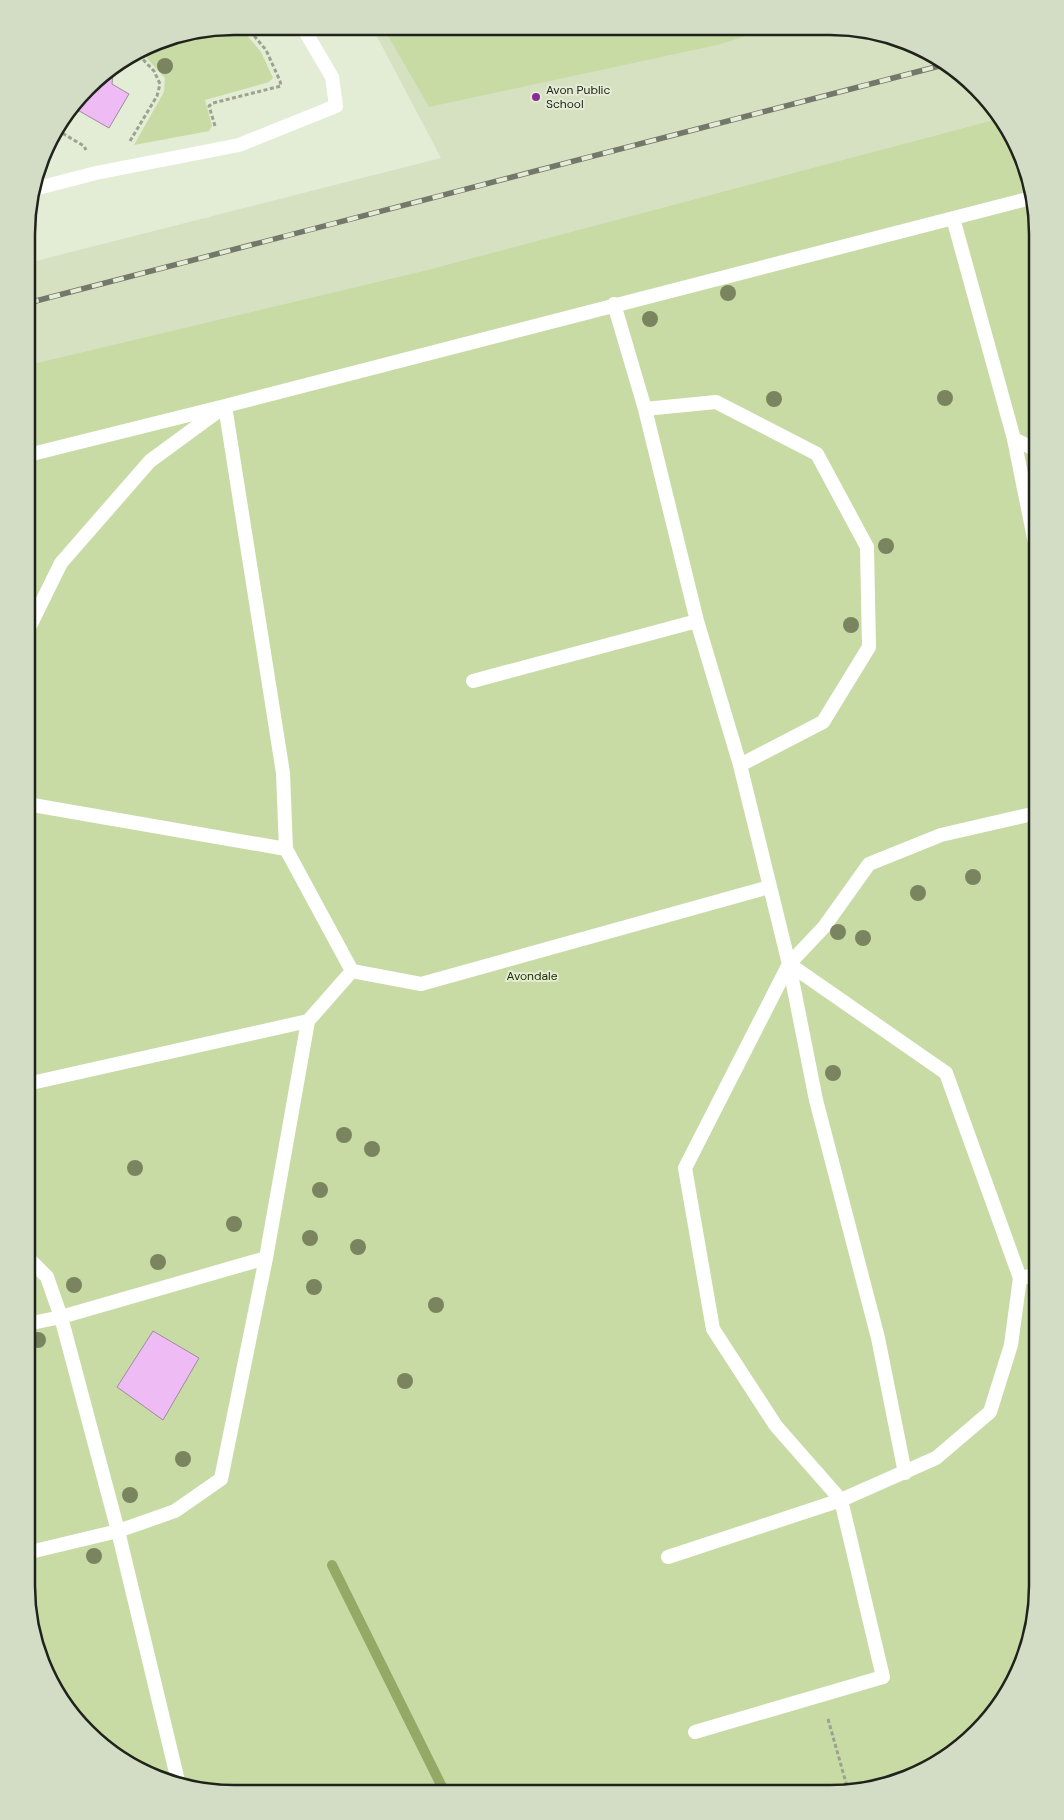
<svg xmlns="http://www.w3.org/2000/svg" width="1064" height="1820" viewBox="0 0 1064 1820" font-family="'DM Sans',sans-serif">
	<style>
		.built { fill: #d6e1c2 }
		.green { fill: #c8dba5 }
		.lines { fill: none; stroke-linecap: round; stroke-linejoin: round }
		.stream { stroke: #93a965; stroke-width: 10 }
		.building { fill: #eebbf5; stroke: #9d8c9f }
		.path { stroke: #9ba290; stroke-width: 3; stroke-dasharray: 4 2.5; stroke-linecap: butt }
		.service { stroke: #fff; stroke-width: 14 }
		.rail-casing { stroke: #73796a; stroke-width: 5.5 }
		.rail { stroke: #e3ecd4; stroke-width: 4; stroke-dasharray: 11; stroke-linecap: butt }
		.tree { fill: #7a855f }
		.poi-dot { fill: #8a2c96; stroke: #e3ecd4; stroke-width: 2 }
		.labels { text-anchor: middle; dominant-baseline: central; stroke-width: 4; stroke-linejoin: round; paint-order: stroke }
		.poi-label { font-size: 12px; fill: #20231b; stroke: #e3ecd4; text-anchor: start }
		.park-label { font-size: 12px; fill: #243100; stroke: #e3ecd4 }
		.rim { fill: none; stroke: #20231b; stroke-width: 2.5 }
	</style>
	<rect width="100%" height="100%" fill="#e3ecd4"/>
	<path class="built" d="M372,27l486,1 52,14 47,27 38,39 6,10 -574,152 -399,95v-102l413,-105z"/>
	<path class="green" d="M234,26h5l22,26 12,26 -4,4 -64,18 7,26 -3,5 -75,14 30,-53 1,-14 -25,-27 15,-9z
		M383,27l389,1 -55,17 -288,62z
		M1001,118l21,37 16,79 -1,1366 -15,65 -27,47 -38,39 -48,27 -79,16 -623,-2 -53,-14 -47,-27 -38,-39 -27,-47 -16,-79 2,-1221 399,-95z"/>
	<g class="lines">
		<path class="stream" d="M332,1565l113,228"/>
	</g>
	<path class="building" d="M110,70l3,3 -1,11 17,10 -20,34 -35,-20 23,-30z
		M153,1331l46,27 -36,62 -46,-33z"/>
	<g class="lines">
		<path class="path" d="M215,126l-6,-20 4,-3 68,-17 -1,-5 -14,-31 -20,-24
			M57,130l27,16 2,4
			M130,141l27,-45 3,-12 -6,-13 -17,-18
			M828,1719l20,71"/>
		<path class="service" d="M34,189l62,-16 143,-28 97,-39 -4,-29 -30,-51
			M953,218l61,221 24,119
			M614,304l31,105 52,212 43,144 49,199 27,136 62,238 27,135
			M645,409l71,-7 101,52 50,93 2,100 -46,75 -83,43
			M1014,439l24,12
			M28,455l197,-49 806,-208
			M27,632l34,-69 89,-102 75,-55 58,367 3,76 66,122
			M473,681l224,-60
			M27,804l259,45
			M352,971l69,13 348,-97
			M27,1084l281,-63
			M27,1257l20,20 14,40 57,214 61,254
			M1020,1278l17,-3
			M27,1324l34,-7 205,-59
			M26,1553l92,-22 57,-20 46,-32 45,-221 42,-237 44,-50
			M668,1557l173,-57 95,-42 54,-46 21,-67 9,-67 -74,-205 -157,-109
			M695,1732l188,-55 -42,-177 -65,-74 -63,-97 -28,-161 104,-204 35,-37 45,-63 72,-29 91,-21 6,-3"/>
		<defs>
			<path id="rail" d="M28,303l919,-239"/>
		</defs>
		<use href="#rail" class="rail-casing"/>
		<use href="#rail" class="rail"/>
	</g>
	<g class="tree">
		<circle cx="165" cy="66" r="8"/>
		<circle cx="728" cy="293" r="8"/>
		<circle cx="650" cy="319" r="8"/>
		<circle cx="945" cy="398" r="8"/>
		<circle cx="774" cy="399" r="8"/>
		<circle cx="886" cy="546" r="8"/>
		<circle cx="851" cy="625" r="8"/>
		<circle cx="973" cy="877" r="8"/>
		<circle cx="918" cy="893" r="8"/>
		<circle cx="838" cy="932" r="8"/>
		<circle cx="863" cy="938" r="8"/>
		<circle cx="833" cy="1073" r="8"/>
		<circle cx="344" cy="1135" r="8"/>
		<circle cx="372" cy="1149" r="8"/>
		<circle cx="135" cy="1168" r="8"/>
		<circle cx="320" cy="1190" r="8"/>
		<circle cx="234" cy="1224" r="8"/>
		<circle cx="310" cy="1238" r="8"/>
		<circle cx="358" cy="1247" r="8"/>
		<circle cx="158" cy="1262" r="8"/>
		<circle cx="74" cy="1285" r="8"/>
		<circle cx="314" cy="1287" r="8"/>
		<circle cx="436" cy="1305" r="8"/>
		<circle cx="38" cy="1340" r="8"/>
		<circle cx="405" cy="1381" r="8"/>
		<circle cx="183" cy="1459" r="8"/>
		<circle cx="130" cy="1495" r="8"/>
		<circle cx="94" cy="1556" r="8"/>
	</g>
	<circle class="poi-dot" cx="536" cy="97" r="5"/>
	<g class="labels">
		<g class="poi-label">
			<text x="546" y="90">Avon Public<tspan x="546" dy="14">School</tspan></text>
		</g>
		<g class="park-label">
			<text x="532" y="976">Avondale</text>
		</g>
	</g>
	<path d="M0 0H1064V1820H0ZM234 35H830A199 199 0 0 1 1029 234V1586A199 199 0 0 1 830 1785H234A199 199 0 0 1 35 1586V234A199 199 0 0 1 234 35Z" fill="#d3dcc5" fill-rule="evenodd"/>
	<path class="rim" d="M234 35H830A199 199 0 0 1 1029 234V1586A199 199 0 0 1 830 1785H234A199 199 0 0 1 35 1586V234A199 199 0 0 1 234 35Z"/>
</svg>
